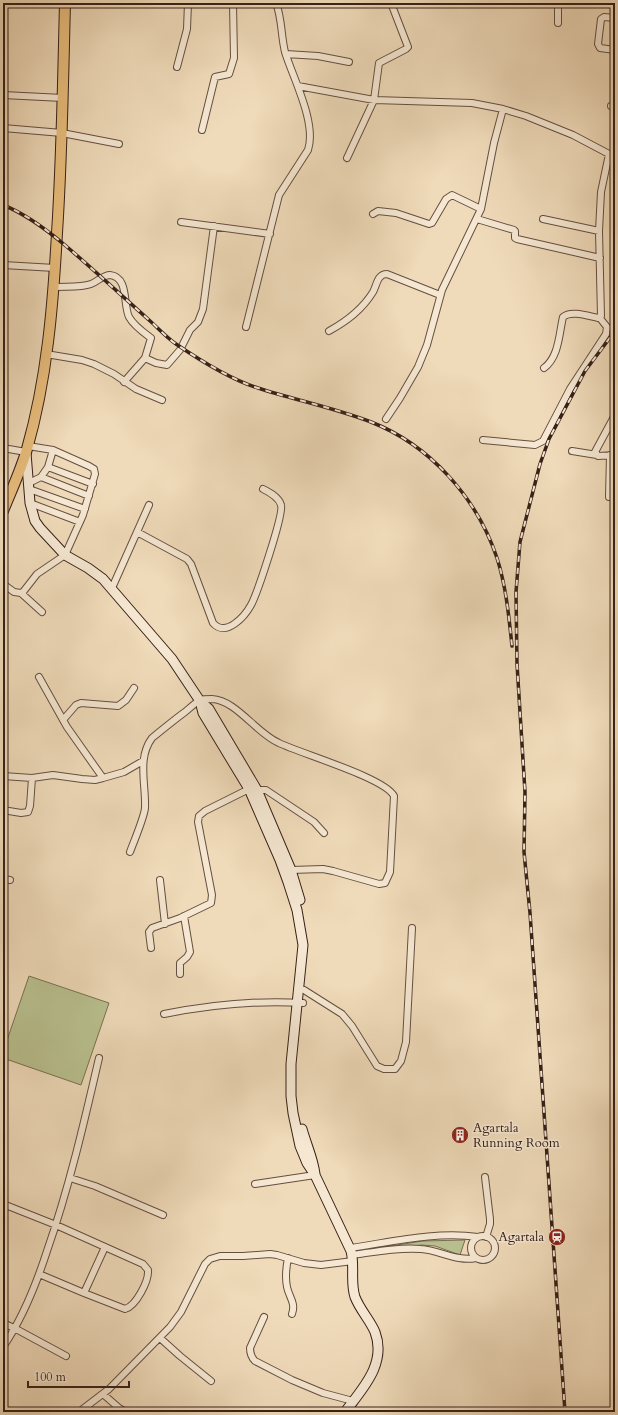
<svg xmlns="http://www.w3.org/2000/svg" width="618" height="1415" viewBox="0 0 618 1415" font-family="Cardo,serif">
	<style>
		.green { fill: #b9c08f; stroke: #787054 }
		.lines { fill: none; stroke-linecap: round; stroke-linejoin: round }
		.street-casing { stroke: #654f40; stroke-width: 8 }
		.secondary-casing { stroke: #372118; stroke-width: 11 }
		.primary-casing { stroke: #372118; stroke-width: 12 }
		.street { stroke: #f5e7d2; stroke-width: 6 }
		.secondary { stroke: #f5e7d2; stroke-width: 9 }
		.primary { stroke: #e8bd7c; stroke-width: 10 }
		.rail-casing { stroke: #372118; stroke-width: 3.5 }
		.rail { stroke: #f5e7d2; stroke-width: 2; stroke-dasharray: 6; stroke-linecap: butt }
		.labels { text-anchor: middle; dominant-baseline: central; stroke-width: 3; stroke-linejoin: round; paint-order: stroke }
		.poi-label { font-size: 13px; fill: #372118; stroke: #f5e7d2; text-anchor: start }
	</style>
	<rect width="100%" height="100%" fill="#efdab9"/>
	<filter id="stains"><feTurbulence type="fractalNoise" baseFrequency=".005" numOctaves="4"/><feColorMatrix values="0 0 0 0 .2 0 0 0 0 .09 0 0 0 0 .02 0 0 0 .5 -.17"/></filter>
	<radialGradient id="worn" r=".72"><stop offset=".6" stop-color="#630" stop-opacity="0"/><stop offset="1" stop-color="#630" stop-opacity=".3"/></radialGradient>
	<path class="green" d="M29,976l80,27 -28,82 -78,-27v-6z
		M465,1240l-5,15 -25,-9 -13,-1 -64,7 -1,-1 66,-10z"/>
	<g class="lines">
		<defs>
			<path id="street" d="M615,18l-11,-1 -3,2 -3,25 2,4 15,2
				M558,23v-20
				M286,54l32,2 31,6
				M177,67l10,-38 1,-26
				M298,86l76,14 98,3 31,6 23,7 47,19 36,19 6,1
				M3,95l60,3
				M611,106h4
				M3,128l59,5 57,11
				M202,130l13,-53 14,-3 5,-16 -1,-55
				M347,158l27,-58 5,-37 27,-14 2,-2 -17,-44
				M373,214l5,-3 18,2 33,11 3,-1 14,-24 6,-4 29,14
				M477,219l37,11 1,1v7l2,1 83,19
				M543,219l56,12
				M181,222l89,12
				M3,265l52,3
				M54,287c11,-1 26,1 37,-3 6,-2 12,-9 19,-9 19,2 13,30 19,42 5,9 14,15 22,21l-6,20
				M246,327l33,-132 29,-45c9,-27 -15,-72 -23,-98 -4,-16 -3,-34 -9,-49
				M329,331c18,-10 33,-21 44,-39 4,-7 4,-18 14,-18l53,21
				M46,354l36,6 12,4 20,10 22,15 26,11
				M544,368c15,-11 15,-34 19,-51 8,-7 25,-1 35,1l3,-2 -2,-85 2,-39 8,-38
				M124,382l21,-24 11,5 11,2 13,-15 10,-20 8,-8 5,-13 11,-83
				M615,415l-20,37 3,4 17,-1
				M386,419l14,-21 18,-31 9,-22 15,-55 39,-81 13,-66 9,-34
				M483,440l52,5 8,-4 27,-52 36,-55 1,-7 -8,-10
				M3,448l23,4
				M572,451l25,4
				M48,467l45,17
				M41,477l48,19
				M29,483l12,-6 7,-10 5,-17
				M29,489l56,20
				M609,497l1,-42
				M30,503l50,19
				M137,532l50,27 4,5 22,59c13,15 32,-7 38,-18 6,-11 33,-91 30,-100 -2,-8 -12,-13 -18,-16
				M3,584l11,8 7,1 2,-1 14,-18 28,-19 18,-40 12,-41 -1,-5 -5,-3 -36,-16 -25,-4
				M112,588l37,-83
				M21,593l21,19
				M39,677l28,50 36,51
				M63,720l13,-15 5,-2 37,3 8,-6 8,-12
				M3,776l29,2 21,-3 29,4 13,1 8,-2 21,-6 19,-11
				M257,790h9l48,32 10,11
				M3,810l18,3 7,-1 2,-6 2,-28
				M130,852c4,-11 14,-34 15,-44 1,-24 -8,-50 7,-70 11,-9 22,-18 33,-26 5,-4 10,-9 15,-12 3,-1 8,-1 12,-1 24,1 44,34 67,44 23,11 106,35 115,53l-4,76 -5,11 -6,1 -46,-13 -10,-2 -32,1
				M3,879l7,1
				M160,880l5,44
				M151,948l-2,-16 3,-4 28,-10 31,-15 1,-8 -14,-73 1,-6 6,-5 44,-22
				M180,974v-11l7,-6 3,-5 -6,-36
				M304,990l38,24 10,12 25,40 7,3h11l6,-8 5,-19 6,-114
				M164,1014c46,-9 93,-14 139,-11
				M485,1177l5,42v5l-4,13
				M70,1178l25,8 68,29
				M255,1184l60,-9
				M3,1204l53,21 87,39 5,6c1,11 -12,36 -23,39l-41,-16
				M471 1248a12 12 0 1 1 24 0a12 12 0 1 1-24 0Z
				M350,1248c42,-6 86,-17 128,-11
				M352,1255c22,-3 46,-8 69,-6 18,1 36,13 55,9
				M288,1258c-2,10 -3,19 -1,29 2,10 9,16 5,27
				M39,1274l45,19 21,-46
				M264,1317l-14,31c0,6 1,9 5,13l37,19 31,13 30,8
				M3,1323l13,6 50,27
				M160,1338l20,18 31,25
				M3,1347c20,-29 33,-62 44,-96 22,-63 37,-128 52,-193
				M103,1394l16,14 7,4
				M79,1412l30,-23 61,-62 11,-15 24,-48 5,-5 10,-3h23l27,-2 7,1 27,8 17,2 32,-4"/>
			<path id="secondary" d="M26,453l4,50 5,18 5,7 25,27 23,13 15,11 69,80 28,42 3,12 46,76 31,71 8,22 9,28 6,35 -12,119v32l2,17 7,33 7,17 8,12 36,76c4,15 -1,31 4,46 5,13 15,23 20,35 12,32 -13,57 -30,80
				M201,702l8,7 48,81 34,80 9,30
				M302,1129c4,15 11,29 13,45"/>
			<path id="primary" d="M3,511c8,-20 18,-41 24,-62 20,-70 26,-143 30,-216 5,-76 6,-153 8,-230"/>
		</defs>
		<use href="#street" class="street-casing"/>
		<use href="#secondary" class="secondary-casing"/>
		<use href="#primary" class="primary-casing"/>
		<use href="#street" class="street"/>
		<use href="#secondary" class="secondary"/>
		<use href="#primary" class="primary"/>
		<defs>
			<path id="rail" d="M3,205c23,9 44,25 63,41 28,24 55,49 83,74 9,8 17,17 27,24 22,15 56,36 82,44 37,12 77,20 113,34 59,23 106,76 126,136 9,28 12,59 15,88
				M565,1412l-35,-499 -6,-61 1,-60 -8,-128 -1,-72 4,-50 20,-78 9,-25 36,-68 30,-40"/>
		</defs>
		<use href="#rail" class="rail-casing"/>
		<use href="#rail" class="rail"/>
	</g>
	<defs>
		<symbol id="building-disc" viewBox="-11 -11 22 22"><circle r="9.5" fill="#8f2418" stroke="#f5e7d2"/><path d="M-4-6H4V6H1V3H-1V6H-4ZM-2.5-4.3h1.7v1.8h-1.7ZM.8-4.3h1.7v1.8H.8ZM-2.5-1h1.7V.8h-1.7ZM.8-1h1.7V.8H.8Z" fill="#fff"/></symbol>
		<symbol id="station-disc" viewBox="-11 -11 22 22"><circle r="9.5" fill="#8f2418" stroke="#f5e7d2"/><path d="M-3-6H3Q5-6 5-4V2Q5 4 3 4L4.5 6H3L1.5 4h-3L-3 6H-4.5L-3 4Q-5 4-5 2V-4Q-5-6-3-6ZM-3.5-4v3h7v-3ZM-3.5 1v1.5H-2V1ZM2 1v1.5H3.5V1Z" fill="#fff"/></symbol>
	</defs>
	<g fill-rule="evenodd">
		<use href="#building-disc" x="450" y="1125" width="20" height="20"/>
		<use href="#station-disc" x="547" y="1227" width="20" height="20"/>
	</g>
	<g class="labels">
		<g class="poi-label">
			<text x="473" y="1128">Agartala<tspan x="473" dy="15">Running Room</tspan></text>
			<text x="544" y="1237" text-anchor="end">Agartala</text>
		</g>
	</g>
	<rect width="618" height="1415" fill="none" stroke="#efdab9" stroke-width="16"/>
	<rect x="4" y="4" width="610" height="1407" fill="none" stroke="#372118" stroke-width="2"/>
	<rect x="8" y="8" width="602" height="1399" fill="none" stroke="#372118"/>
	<path d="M28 1381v6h101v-6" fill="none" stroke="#372118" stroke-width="2"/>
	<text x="34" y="1381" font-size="12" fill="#372118" stroke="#f5e7d2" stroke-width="3" paint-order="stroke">100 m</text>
	<rect width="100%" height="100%" filter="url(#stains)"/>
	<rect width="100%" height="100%" fill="url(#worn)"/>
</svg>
